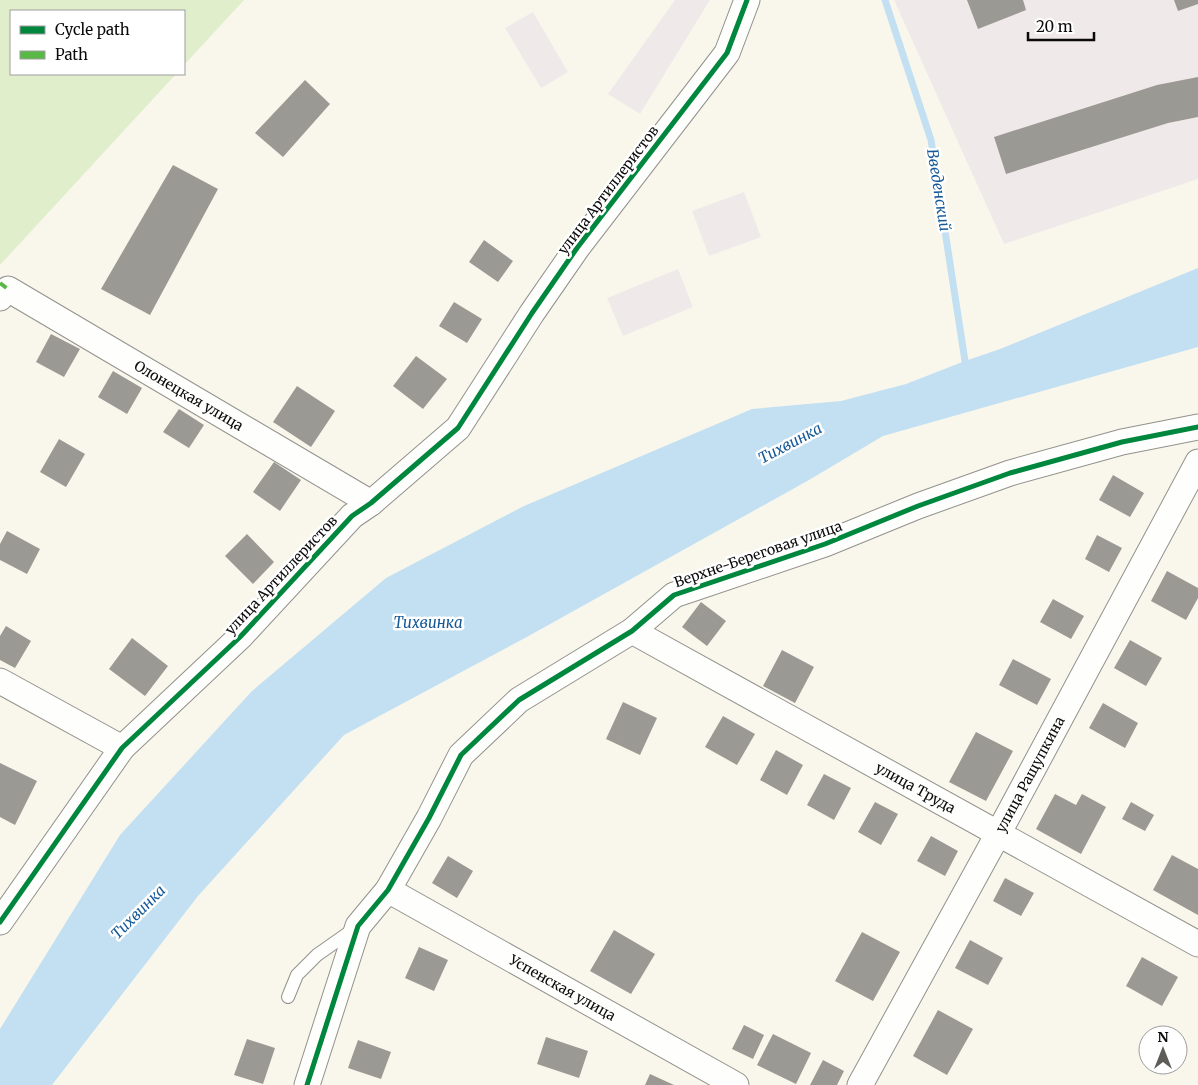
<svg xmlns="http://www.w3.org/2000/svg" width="1198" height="1085" viewBox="0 0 1198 1085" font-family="Merriweather,serif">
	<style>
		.industrial { fill: #f0e9ea }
		.green { fill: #e0eecc }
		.water { fill: #c3e0f2 }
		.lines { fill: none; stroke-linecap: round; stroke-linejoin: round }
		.stream { stroke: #c3e0f2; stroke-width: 7 }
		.building { fill: #9b9993 }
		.lane-casing { stroke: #92918c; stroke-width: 14 }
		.street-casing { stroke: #92918c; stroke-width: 27 }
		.lane { stroke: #fefefc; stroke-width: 12 }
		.street { stroke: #fefefc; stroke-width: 25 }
		.quiet { stroke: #58b947; stroke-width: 4; stroke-dasharray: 8 4; stroke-linecap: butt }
		.cycleway-casing { stroke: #fff; stroke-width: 8 }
		.cycleway { stroke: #00873e; stroke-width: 5 }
		.labels { text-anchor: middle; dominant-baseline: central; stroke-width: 5; stroke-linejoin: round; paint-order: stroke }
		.street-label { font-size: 14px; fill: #0a0a0a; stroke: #fff }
		.water-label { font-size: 15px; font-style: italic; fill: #165998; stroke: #fff }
	</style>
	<rect width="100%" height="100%" fill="#f9f7ec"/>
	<path class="industrial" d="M675,0h35l-70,114 -32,-20z
		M894,0h304v179l-194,65z
		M533,12l35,60 -27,16 -36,-60z
		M744,192l17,45 -52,19 -17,-45z
		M678,269l15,38 -70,29 -16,-38z"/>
	<path class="green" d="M0,0h244l-60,65v-54h-173v63h165l-176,191z"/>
	<path class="water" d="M1198,268v79l-315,89 -74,44 -284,158 -181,97 -146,161 -146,189h-52v-56l120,-194 132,-144 134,-113 138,-72 228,-97 89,-8 65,-17 59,-23 35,-12z"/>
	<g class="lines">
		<path class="stream" d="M885,0l46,140 34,221 5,7"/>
	</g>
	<path class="building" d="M967,0h56l3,10 -48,19z
		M1174,0h24v4l-20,7z
		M1198,77v40l-30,6 -162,51 -12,-37 163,-52z
		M305,80l25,24 -47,53 -28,-24z
		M173,165l45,24 -68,126 -49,-26z
		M484,240l29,21 -15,21 -29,-20z
		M454,302l28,17 -15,24 -28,-17z
		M51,334l29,15 -16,28 -28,-15z
		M416,356l31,23 -24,30 -30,-23z
		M113,371l29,17 -15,26 -29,-17z
		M297,386l38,25 -24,36 -38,-25z
		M179,409l25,16 -15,23 -26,-16z
		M59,439l26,15 -19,33 -26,-15z
		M274,462l27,18 -21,31 -27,-19z
		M1113,475l31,18 -14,24 -31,-17z
		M7,531l33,18 -13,25 -27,-14v-16z
		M247,534l27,28 -21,22 -28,-28z
		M1097,535l25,13 -13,24 -24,-13z
		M1167,571l31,17v10l-12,22 -35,-19z
		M1053,599l31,17 -13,23 -31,-17z
		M701,602l25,19 -19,25 -25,-19z
		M6,626l25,15 -16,27 -15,-8v-24z
		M132,638l36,28 -23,30 -36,-27z
		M1130,640l32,18 -16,28 -32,-18z
		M782,650l32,17 -19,36 -32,-17z
		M1013,659l38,20 -14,26 -38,-20z
		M623,702l34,16 -17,37 -34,-16z
		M1103,703l35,20 -13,25 -36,-20z
		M723,716l32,18 -18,31 -32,-18z
		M976,732l37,19 -27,50 -37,-19z
		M776,750l27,15 -16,30 -27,-15z
		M0,763l37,18 -22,44 -15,-8z
		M824,774l27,14 -17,32 -27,-15z
		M1055,794l21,11 6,-11 24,13 -25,47 -45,-25z
		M875,802l23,12 -17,31 -23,-13z
		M1131,802l23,13 -9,16 -23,-12z
		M931,836l27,15 -13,25 -28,-15z
		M1172,855l26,14v46l-45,-25z
		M448,856l25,15 -16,27 -25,-15z
		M1005,878l29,15 -13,23 -28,-15z
		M614,930l41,24 -24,40 -41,-23z
		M862,932l38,20 -27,49 -38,-20z
		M970,940l33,18 -15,27 -33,-17z
		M419,947l29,13 -14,31 -29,-13z
		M1142,957l36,20 -16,29 -36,-20z
		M938,1010l35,19 -26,46 -34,-19z
		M744,1025l20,10 -11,24 -21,-10z
		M773,1034l38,19 -15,31 -39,-19z
		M546,1037l42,14 -9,27 -42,-14z
		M247,1039l28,9 -12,36 -29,-9z
		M358,1040l33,12 -10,27 -33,-11z
		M823,1060l21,11 -7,14h-27z
		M650,1074l24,11h-29z"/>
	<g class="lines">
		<defs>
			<path id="lane" d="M288,997l9,-22 20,-20 37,-26"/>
			<g id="street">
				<path id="s1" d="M0,298l8,-9 363,214"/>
				<path id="s2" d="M632,631l566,313"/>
				<path d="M0,681l122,67"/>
				<path id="s3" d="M388,890l348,195"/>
				<path d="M0,922l122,-174 118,-111 112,-121 19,-13 87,-75 74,-115 45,-65 150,-195 20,-53"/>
				<path d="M307,1085l51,-159 30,-36 41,-72 32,-63 58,-55 113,-69 42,-36 151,-51 93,-38 92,-33 112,-31 76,-15"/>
				<path id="s4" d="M860,1085l138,-251 200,-372"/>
			</g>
		</defs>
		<use href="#lane" class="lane-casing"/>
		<use href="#street" class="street-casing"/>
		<use href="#lane" class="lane"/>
		<use href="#street" class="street"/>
		<path class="quiet" d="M0,283l8,6"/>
		<defs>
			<path id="cycleway" d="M0,922l122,-174 118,-111 112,-121 19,-13 87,-75 74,-115 45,-65 150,-195 20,-53
				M307,1085l51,-159 30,-36 41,-72 32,-63 58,-55 113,-69 42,-36 151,-51 93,-38 92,-33 112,-31 76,-15"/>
		</defs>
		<use href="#cycleway" class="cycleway-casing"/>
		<use href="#cycleway" class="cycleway"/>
	</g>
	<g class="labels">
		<g class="street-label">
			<text transform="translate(608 190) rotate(-53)">улица Артиллеристов</text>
			<text stroke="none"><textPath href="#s1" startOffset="222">Олонецкая улица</textPath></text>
			<text transform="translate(758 554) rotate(-19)">Верхне-Береговая улица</text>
			<text transform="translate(281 575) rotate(-47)">улица Артиллеристов</text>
			<text stroke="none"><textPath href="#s4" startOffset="354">улица Ращупкина</textPath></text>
			<text stroke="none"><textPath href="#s2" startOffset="324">улица Труда</textPath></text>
			<text stroke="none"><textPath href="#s3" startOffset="200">Успенская улица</textPath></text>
		</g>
		<g class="water-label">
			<text transform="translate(939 190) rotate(81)">Введенский</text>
			<text transform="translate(790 443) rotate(-28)">Тихвинка</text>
			<text x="428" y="622">Тихвинка</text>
			<text transform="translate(138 912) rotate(-45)">Тихвинка</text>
		</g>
	</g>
	<rect x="10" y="10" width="175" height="65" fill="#ffffff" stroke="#9d9d9d"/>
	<rect x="20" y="26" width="25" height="8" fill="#00873e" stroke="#9d9d9d"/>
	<text x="55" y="35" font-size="15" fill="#0a0a0a">Cycle path</text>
	<rect x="20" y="51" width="25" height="8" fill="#58b947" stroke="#9d9d9d"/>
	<text x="55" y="60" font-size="15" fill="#0a0a0a">Path</text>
	<g transform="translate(1163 1050)"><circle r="24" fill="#ffffff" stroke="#9d9d9d"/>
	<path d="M0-4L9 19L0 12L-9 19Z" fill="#5e5d59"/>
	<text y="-8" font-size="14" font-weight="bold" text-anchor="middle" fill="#0a0a0a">N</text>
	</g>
	<path d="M1028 32v8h66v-8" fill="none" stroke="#0a0a0a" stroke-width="2.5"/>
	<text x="1036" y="32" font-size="15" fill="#0a0a0a" stroke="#ffffff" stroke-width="4" paint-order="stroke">20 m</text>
</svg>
